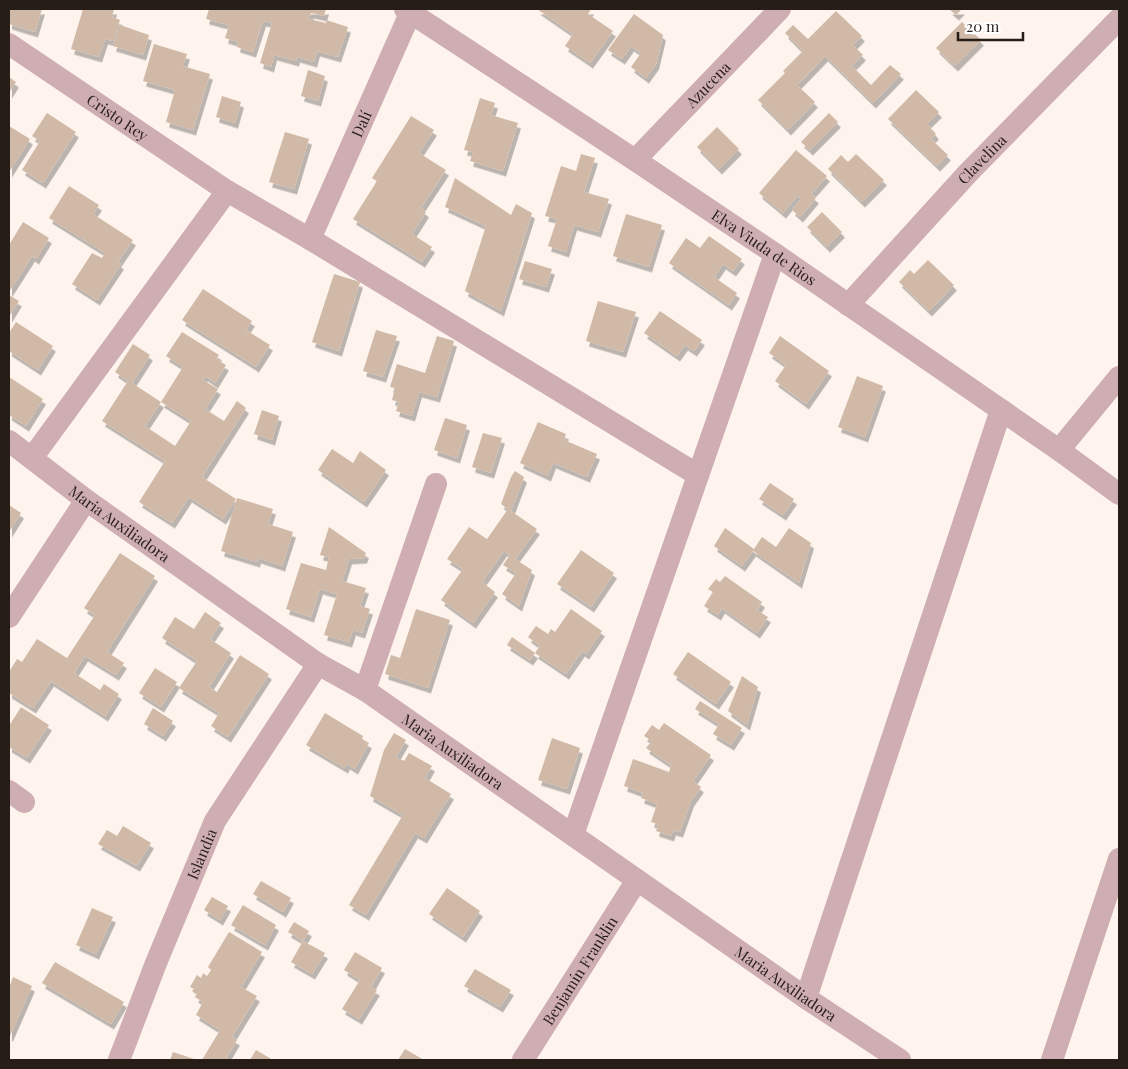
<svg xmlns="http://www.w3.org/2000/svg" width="1128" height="1069" viewBox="0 0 1128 1069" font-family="'Playfair Display',serif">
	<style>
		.building { fill: #d0b9a7; filter: url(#shadow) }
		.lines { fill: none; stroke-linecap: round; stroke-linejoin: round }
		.minor { stroke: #ceadb3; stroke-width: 22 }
		.labels { text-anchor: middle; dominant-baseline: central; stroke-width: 4; stroke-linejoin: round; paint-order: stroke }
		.street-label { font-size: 15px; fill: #261d17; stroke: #fff }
	</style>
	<defs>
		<filter id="shadow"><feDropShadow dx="3" dy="5.5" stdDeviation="0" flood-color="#0004"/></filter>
	</defs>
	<rect width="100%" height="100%" fill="#fef4ed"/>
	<path class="building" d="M9,9h33l-7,23 -26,-8z
		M83,9h31l-2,8 8,3 -7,21 -8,-2 -6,18 -28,-8z
		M209,9h117l-2,7 -13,-3 -2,6 17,4v-3l22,7 -10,30 -21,-6 -3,11 -17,-5 -1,4 -22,-6 -3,12 -11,-4 12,-40 -9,-2 -10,31 -16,-5 1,-5 -13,-4 4,-13 -23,-6z
		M537,9h54l-3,5 25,17 -23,32 -25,-17 8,-12z
		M949,9h13l-6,6z
		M836,11l26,25 -9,9 10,10 -11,11 19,19 19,-20 11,9 -28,29 -48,-47 -28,29 18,17 -27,28 -30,-30 27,-27 -2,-2 20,-20 -18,-18 8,-8 15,14z
		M634,14l29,21 -7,29 -10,14 -15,-11 10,-14 -10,-7 -9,13 -14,-9z
		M962,22l19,18 -26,26 -19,-18z
		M120,25l29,10 -6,20 -30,-9z
		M154,44l33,10 -4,12 27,8 -17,56 -27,-8 9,-32 -32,-9z
		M308,70l17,6 -7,25 -17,-5z
		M9,77l7,5 -7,11z
		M916,90l23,22 -12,12 9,10 -5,5 17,16 -11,11 -49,-47z
		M222,96l19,6 -6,21 -19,-6z
		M480,98l15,5 -4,12 27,8 -15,48 -33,-10 3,-9 -9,-2z
		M47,113l29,19 -33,51 -21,-13 18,-29 -8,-5z
		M829,113l9,9 -28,28 -9,-8z
		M411,116l23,14 -15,23 27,17 -25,38 5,4 -14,22 20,13 -10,15 -69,-43 24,-38 -5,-3z
		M9,126l21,13 -21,33z
		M717,127l22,22 -20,20 -22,-22z
		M285,132l24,7 -15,50 -25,-7z
		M796,150l31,26 -16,18 5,4 -16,19 -8,-7 9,-11 -4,-3 -14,17 -24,-20z
		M581,154l14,4 -11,34 25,7 -11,33 -24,-7 -8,27 -18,-6 9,-27 -12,-3 16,-50 15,5z
		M856,154l28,26 -22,22 -34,-33 13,-14 7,7z
		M455,178l56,37 5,-11 16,9 -31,98 -36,-20 21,-65 -41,-19z
		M69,186l30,19 -6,9 40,26 -15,22 3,2 -24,36 -25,-16 20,-31 10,5 3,-5 -56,-35z
		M822,212l20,20 -15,15 -20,-20z
		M626,214l36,11 -13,42 -36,-11z
		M23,222l26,16 -13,21 -4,-3 -23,36v-47z
		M709,236l33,23 -9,12 -10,-7 -9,13 23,16 -8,12 -60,-42 17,-25 14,10z
		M928,260l26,25 -25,26 -30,-29 11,-12 4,4z
		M525,261l27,8 -6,18 -27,-8z
		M334,274l26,8 -21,69 -27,-9z
		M203,289l49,32 -6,9 24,15 -14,22 -74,-47z
		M9,295l10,6 -10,16z
		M598,301l38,11 -13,40 -37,-11z
		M660,311l42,29 -8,11 -9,-6 -8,11 -33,-23z
		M16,322l37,24 -15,24 -29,-19v-18z
		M376,330l21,6 -14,41 -20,-6z
		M182,332l37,23 -3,4 10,6 -11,18 -10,-7 -2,4 15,9 -13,20 19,12 13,-20 9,7 -44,69 34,22 -13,20 -34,-22 -17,26 -33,-21 26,-41 -63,-40 26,-40 -13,-9 18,-28 17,11 -18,28 29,19 -16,24 30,20 16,-25 -30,-19 22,-35 -17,-11z
		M437,336l17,5 -17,56 -18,-5 -7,24 -16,-5 3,-9 -7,-2 3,-12 -5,-1 7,-23 28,9z
		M780,336l49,35 -23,33 -31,-23 11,-16 -17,-12z
		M857,376l26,10 -18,51 -27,-10z
		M9,377l34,22 -17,27 -17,-11z
		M262,410l17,6 -7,24 -18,-6z
		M445,418l22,7 -10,33 -23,-8z
		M538,422l28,12 -2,6 33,14 -10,23 -34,-14 -5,13 -28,-13z
		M483,433l19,5 -11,35 -19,-6z
		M332,449l21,14 7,-12 26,19 -22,32 -46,-32z
		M515,471l9,6 -13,34 26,18 -22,30 17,11 -13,36 -17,-12 14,-21 -13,-8 7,-10 -6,-4 -22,31 13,10 -22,31 -32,-23 22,-31 -16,-10 22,-32 18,12 21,-30 -7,-5 10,-27z
		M770,483l24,16 -11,16 -24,-16z
		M237,498l36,11 -5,15 25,8 -11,34 -24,-8 -1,4 -36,-11z
		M9,505l12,8 -12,19z
		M329,527l37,26 -2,5 -15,1 -7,22 24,7 -6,18 10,3 -8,24 -9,-3 -4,12 -25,-7 13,-41 -17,-5 -9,28 -25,-8 15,-46 25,7 3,-13 -9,-2z
		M725,528l29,21 8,-12 14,10 13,-19 22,15 -12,40 -46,-32 -11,15 -28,-20z
		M581,550l33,23 -23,34 -34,-23z
		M120,553l35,23 -48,76 17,11 -8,12 -31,-19 -11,17 26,17 4,-6 15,10 -14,22 -54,-35 -18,27 -24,-15v-21l8,-13 5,3 15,-23 30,19 28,-43 -11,-7z
		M725,576l37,26 -5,8 11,7 -11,16 -35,-25 -4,7 -14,-9 9,-14 -5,-3 8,-10 4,3z
		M416,609l34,11 -22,68 -43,-14 6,-19 9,3z
		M571,609l31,22 -16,23 -4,-3 -16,23 -31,-21 5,-7 -12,-9 8,-11 12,8 3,-5 4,3z
		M205,612l16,11 -11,16 21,14 -22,34 8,5 23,-37 29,19 -41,63 -17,-11 8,-13 -40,-25 18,-27 -35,-23 13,-21 19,12z
		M512,637l23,16 -5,7 -23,-15z
		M688,652l43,30 -15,22 -43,-30z
		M155,668l22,14 -16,25 -22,-14z
		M742,676l16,11 -11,38 -19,-14z
		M700,701l42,27 -11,17 -18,-11 6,-10 -24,-15z
		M21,707l28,18 -22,33 -18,-11v-21z
		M153,708l20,13 -10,15 -19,-12z
		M325,713l38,23 -1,3 7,4 -14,26 -8,-5 -2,4 -39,-23z
		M664,723l47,32 -18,26 8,6 -10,14 -11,31 -7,-2 -2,6 -15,-5 2,-7 -7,-2 6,-18 -16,-6 2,-5 -19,-7 9,-27 36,13 2,-7 -25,-17 6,-7 -8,-5 8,-11 7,5z
		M394,733l12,7 -10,17 8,4 5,-8 23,13 -7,12 26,16 -27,44 -9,-5 -49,82 -17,-10 54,-90 -33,-19 14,-46z
		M552,738l28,10 -13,41 -29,-9z
		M123,826l28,17 -14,23 -39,-22 9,-14 10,6z
		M261,881l30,17 -8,14 -30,-18z
		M447,888l33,23 -17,26 -34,-23z
		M212,897l16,9 -8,14 -16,-10z
		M243,905l33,20 -11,20 -34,-20z
		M92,908l21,9 -17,37 -20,-9z
		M294,922l15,9 -6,10 -15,-9z
		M229,932l33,20 -21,35 16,9 -25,41 5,3 -12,20h-23l18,-30 -24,-15 7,-13 -8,-5 2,-3 -5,-3 2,-2 -4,-2 7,-12 4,3 2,-5 4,3 4,-6 -3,-3z
		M303,941l22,12 -13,21 -21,-12z
		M355,952l27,16 -11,19 6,3 -18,29 -17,-10 18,-29 -16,-10z
		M55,962l69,40 -13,22 -69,-41z
		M475,969l36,21 -11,17 -36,-21z
		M13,977l19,9 -22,50h-1v-48z
		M405,1049l19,11h-26z
		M256,1050l17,10h-23z
		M173,1052l24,8h-27z"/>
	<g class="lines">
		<g class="minor">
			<path id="s1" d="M405,9l230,151 140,94 284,196 60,44"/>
			<path id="s2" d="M9,44l218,147 83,48 388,236"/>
			<path id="s3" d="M635,160l145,-151"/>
			<path id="s4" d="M310,239l102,-230"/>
			<path id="s5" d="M848,305l120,-132 151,-154"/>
			<path id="s6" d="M9,441l77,59 232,164 47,26 441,308 94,62"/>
			<path d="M1059,450l60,-73"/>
			<path d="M32,458l195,-267"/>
			<path d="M9,617l77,-117"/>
			<path d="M365,690l71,-206"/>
			<path d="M9,791l15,11"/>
			<path d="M573,835l202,-581"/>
			<path d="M806,998l195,-588"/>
			<path id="s7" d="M119,1060l37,-97 59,-142 103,-157"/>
			<path id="s8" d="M523,1060l114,-180"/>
			<path d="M1052,1060l67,-201"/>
		</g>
	</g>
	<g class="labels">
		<g class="street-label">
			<text stroke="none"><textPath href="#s3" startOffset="105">Azucena</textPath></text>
			<text stroke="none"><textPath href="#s2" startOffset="131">Cristo Rey</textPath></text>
			<text stroke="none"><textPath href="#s4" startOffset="126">Dalí</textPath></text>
			<text stroke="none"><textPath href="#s5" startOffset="198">Clavelina</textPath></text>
			<text stroke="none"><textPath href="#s1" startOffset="431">Elva Viuda de Rios</textPath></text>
			<text stroke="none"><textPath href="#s6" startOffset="138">Maria Auxiliadora</textPath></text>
			<text stroke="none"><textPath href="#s6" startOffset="542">Maria Auxiliadora</textPath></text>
			<text stroke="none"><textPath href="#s7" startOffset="222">Islandia</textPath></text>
			<text stroke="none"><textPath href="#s8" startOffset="106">Benjamín Franklin</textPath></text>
			<text stroke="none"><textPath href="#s6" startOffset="948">Maria Auxiliadora</textPath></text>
		</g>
	</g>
	<rect width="1128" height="1069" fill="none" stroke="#261d17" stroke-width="20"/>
	<path d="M958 32v8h65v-8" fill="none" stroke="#261d17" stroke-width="2.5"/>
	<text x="966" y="32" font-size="15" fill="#261d17" stroke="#ffffff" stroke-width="4" paint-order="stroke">20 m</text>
</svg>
